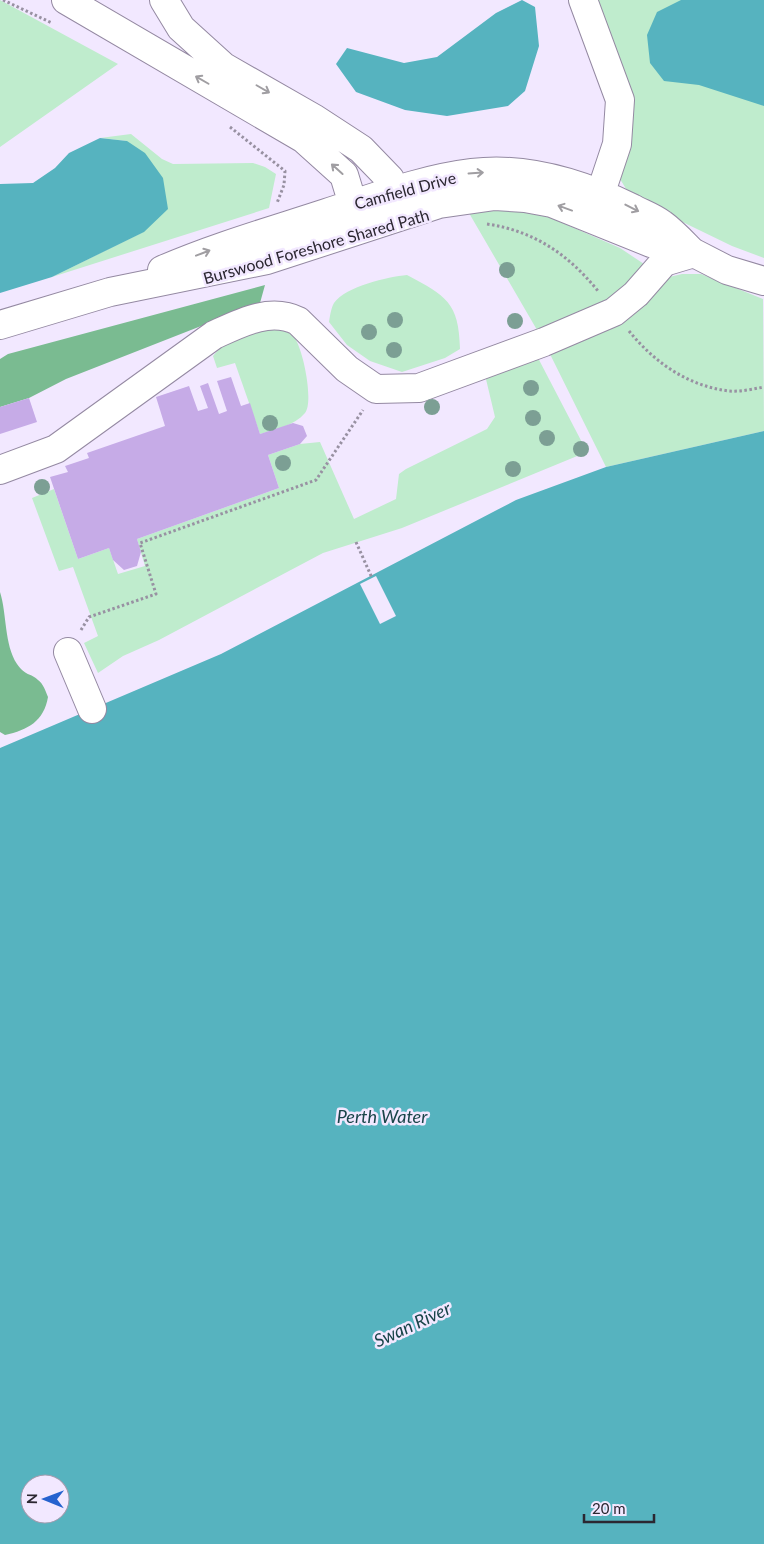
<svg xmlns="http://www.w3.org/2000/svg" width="764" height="1544" viewBox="0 0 764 1544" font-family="Lato,sans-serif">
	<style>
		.green { fill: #bfeccd }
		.forest { fill: #7abb91 }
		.water { fill: #56b3bf; fill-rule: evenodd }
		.pier { fill: #f2e8ff }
		.building { fill: #c6abe7 }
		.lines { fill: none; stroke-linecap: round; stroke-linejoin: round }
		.minor-casing { stroke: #9489a2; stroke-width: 30 }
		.path { stroke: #9891a2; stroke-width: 3; stroke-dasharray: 2.5 2.5; stroke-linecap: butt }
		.minor { stroke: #fff; stroke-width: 28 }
		.tree { fill: #7c9f94 }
		.oneway { stroke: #a09ea2 }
		.labels { text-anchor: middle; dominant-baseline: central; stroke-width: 5; stroke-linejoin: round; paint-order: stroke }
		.street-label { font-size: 16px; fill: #2b2731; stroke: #f2e8ff }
		.water-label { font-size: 18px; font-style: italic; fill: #194449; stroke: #f2e8ff }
	</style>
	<rect width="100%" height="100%" fill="#f2e8ff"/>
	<path class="green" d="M0,0l118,64 -118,83z
		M593,0h171v258l-32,-12 -101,-49 -11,-18 12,-56 -1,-27z
		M131,134l31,25 11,5 80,-1 12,4 11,7 -7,34 -217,69 91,-45 -16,-91 -27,-3z
		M521,209l28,8 71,31 45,30 17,-4h19l62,25 1,132 -158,36 -62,-125 -75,-129z
		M407,275c39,21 52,27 53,74l-15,9 -43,14 -32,-11 -23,-16 -18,-23c1,-6 2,-14 5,-19 12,-17 54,-26 73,-28z
		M281,328c4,3 11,6 13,9 9,11 20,65 11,76 -11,13 -29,16 -45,21l-25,-71 -18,5 -4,-12c22,-25 36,-27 68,-28z
		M537,356l50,96 -185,76 -79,25 -164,87 -36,16 -25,17 -14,-30 14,-7 -25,-69 -14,4 -27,-73 22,-9 24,70 31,-11 9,26 27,-8 -8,-27 142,-51 -11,-33 32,-11 20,-2 34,77 42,-20 3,-25 7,-5 81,-40 8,-12 -10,-42z"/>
	<path class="forest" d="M265,285l-5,18 -194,76 -37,19 -29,9v-48l8,-5z
		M0,592c7,22 4,52 17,72 8,12 14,9 21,16 5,3 8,12 10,17 -4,24 -20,33 -43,38l-5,-3z"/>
	<path class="water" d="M522,0l13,7 4,39 -14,45 -17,15 -61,10 -42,-6 -49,-18 -20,-28 11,-16 57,15 33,-6 59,-44z
		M681,0h83v106l-65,-21 -35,-4 -14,-18 -3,-28 10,-23z
		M100,138l27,3 18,12 18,25 5,31 -24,23 -92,45 -52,16v-109l33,-1 22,-15 14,-15z
		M764,431v1113h-764v-796l221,-94 295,-154 90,-33zM30,1484h30v30h-30z"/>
	<path class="pier" d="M376,576l20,40 -16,8 -20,-40z"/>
	<path class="building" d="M231,377l10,29 9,-3 10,31 33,-11 10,3 4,10 -7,8 -32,11 11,33 -142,51 4,13 -4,14 -13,4 -11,-10 -4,-12 -31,11 -28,-82 18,-5 -3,-6 24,-8 -2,-5 78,-27 -9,-29 33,-11 9,25 10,-3 -8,-22 8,-3 11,31 8,-3 -10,-30z
		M29,398l8,24 -37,12v-27z"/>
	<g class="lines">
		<defs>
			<path id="minor" d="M66,0l238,139 40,36 14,46
				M164,0l17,28 43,39 91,52 46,30 29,30 9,30
				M583,0l37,100 -3,44 -22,66
				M162,270c53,-23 109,-39 164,-57 47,-15 96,-34 146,-40 55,-7 111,11 160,35 9,5 21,9 30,16 11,8 20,18 30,28
				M0,325l110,-33 157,-32 172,-56 56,-8 30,2 27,5 99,40 43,10 33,17 37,11
				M0,470l56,-21 158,-114c26,-12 56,-28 84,-14l49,48 29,20 43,-1 125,-46 70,-30 22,-18 28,-32 30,-9
				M68,652l24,57"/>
		</defs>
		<use href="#minor" class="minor-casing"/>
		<path class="path" d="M3,0l49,23
			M230,127l55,44 -1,14 -7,18
			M487,224c47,7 81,30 111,67
			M629,331c26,32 59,55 100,60 11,1 24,-2 35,-4
			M356,542l16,36
			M81,630l8,-13 67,-23 -16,-51 176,-63 47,-70"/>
		<use href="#minor" class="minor"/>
	</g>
	<g class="tree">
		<circle cx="507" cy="270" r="8"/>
		<circle cx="395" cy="320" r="8"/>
		<circle cx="515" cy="321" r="8"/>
		<circle cx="369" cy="332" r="8"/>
		<circle cx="394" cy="350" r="8"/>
		<circle cx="531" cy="388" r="8"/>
		<circle cx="432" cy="407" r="8"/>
		<circle cx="533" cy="418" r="8"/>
		<circle cx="270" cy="423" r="8"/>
		<circle cx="547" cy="438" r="8"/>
		<circle cx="581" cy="449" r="8"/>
		<circle cx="283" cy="463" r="8"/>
		<circle cx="513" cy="469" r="8"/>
		<circle cx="42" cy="487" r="8"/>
	</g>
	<defs><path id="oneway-shaft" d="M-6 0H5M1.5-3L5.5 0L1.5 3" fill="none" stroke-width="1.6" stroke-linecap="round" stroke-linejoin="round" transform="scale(1.25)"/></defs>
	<g class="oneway">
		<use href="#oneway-shaft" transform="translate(202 80) rotate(-150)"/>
		<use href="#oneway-shaft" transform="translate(263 89) rotate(30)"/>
		<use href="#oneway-shaft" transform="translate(337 169) rotate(-138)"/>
		<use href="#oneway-shaft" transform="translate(476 173) rotate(-4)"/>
		<use href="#oneway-shaft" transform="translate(565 208) rotate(-160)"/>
		<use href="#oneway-shaft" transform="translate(632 208) rotate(27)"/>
		<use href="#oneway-shaft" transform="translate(203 253) rotate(-21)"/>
	</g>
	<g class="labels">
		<g class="street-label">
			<text transform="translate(405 190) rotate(-15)">Camfield Drive</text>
			<text transform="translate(316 246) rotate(-16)">Burswood Foreshore Shared Path</text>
		</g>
		<g class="water-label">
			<text x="382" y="1116">Perth Water</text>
			<text transform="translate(412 1324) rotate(-25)">Swan River</text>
		</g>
	</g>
	<g transform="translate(45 1499) rotate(271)"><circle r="24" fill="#f2e8ff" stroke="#a29bad"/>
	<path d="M0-4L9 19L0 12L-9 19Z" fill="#2562cf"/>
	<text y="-8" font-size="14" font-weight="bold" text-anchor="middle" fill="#2b2731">N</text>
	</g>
	<path d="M584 1514v8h70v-8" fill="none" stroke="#2b2731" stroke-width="2.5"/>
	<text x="592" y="1514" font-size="15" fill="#2b2731" stroke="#f2e8ff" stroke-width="4" paint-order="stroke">20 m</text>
</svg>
